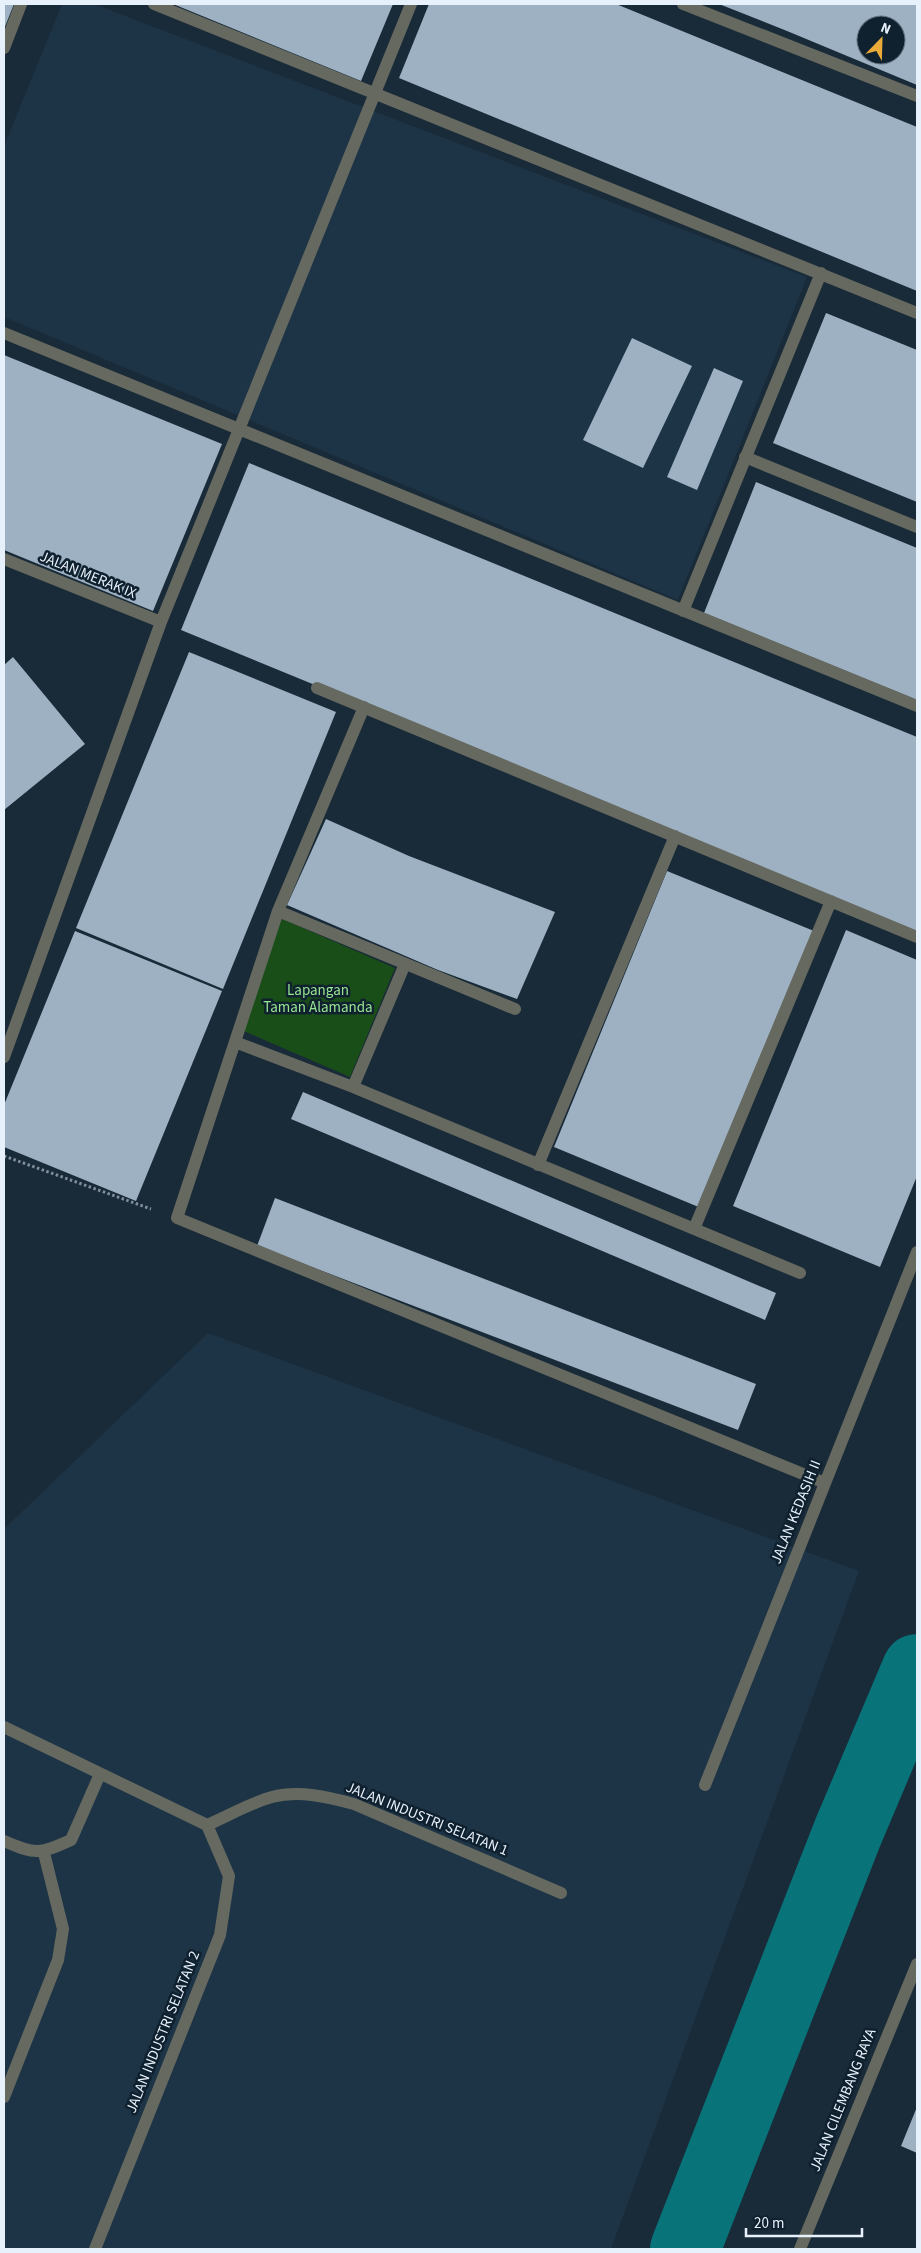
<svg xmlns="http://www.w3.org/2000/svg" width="921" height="2253" viewBox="0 0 921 2253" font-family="'Source Sans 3',sans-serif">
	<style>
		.built { fill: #1d3447 }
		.green { fill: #1a4e18 }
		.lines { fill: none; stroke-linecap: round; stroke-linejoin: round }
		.river { stroke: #09737a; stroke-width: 70 }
		.building { fill: #9db1c3; fill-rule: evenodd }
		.path { stroke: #818e9a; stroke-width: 3; stroke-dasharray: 2.5 2.5; stroke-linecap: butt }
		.service { stroke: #66695f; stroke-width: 12 }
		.minor { stroke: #66695f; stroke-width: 12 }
		.tertiary { stroke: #66695f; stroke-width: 12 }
		.labels { text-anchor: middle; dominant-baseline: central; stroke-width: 5; stroke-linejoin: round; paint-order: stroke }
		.street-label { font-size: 15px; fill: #e7f1fb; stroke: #0f202e }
		.park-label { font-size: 15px; fill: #98e592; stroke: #0f202e }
	</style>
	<rect width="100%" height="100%" fill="#192a38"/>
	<path class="built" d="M62,4h32l713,273 -129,323 -674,-283v-171z
		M208,1333l651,238 -248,678h-607v-720z"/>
	<path class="green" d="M282,919l113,49 -45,109 -111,-48z"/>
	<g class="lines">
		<path class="river" d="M685,2249l163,-417 69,-163"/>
	</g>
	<path class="building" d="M4,4h10l-10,25z
		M173,4h220l-32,77z
		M429,4h187l301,123v164l-518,-213z
		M719,4h198v81l-130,-54zM866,25h30v30h-30z
		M826,313l91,37v152l-144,-59z
		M632,338l60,28 -49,102 -60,-28z
		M4,355l218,89 -69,167 -149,-61z
		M714,368l29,13 -46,109 -30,-13z
		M249,463l668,274v195l-736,-302z
		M756,482l161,66v152l-213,-87z
		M189,652l147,60 -113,277 -147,-61z
		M13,657l72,87 -81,66v-145z
		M326,819l83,37 146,56 -38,87 -79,-29 -151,-65z
		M667,871l147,60 -113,277 -147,-61z
		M846,930l71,30v216l-37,91 -147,-61z
		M75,931l147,60 -86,210 -132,-54v-42z
		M303,1092l473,201 -11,27 -474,-201z
		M275,1198l481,186 -18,46 -481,-184z
		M917,2107v46l-16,-7z"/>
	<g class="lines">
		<path class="path" d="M4,1156l147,53"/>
		<path class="service" d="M4,1727l203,98c21,-9 43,-22 65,-28 27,-7 56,0 82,7l207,89
			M4,1841c32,14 36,13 67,-1l29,-66
			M4,2097l54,-137 5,-31 -19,-76
			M95,2249l125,-314 9,-59 -22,-51"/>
		<path class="minor" d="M154,4l763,309
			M683,4l234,92
			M4,48l17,-44
			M4,333l913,373
			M745,457l172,70
			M4,559l157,63
			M683,611l138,-338
			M317,688l600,249
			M364,707l-86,204 -101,307 648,265
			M278,911l237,98
			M235,1042l118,45 447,186
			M4,1057l157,-435 250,-618
			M353,1087l52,-123
			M538,1165l137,-329
			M694,1229l137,-328
			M705,1785l212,-533"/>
		<path class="tertiary" d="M800,2249l117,-285"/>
	</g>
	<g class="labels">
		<g class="street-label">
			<text transform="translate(88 575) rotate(22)">JALAN MERAK IX</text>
			<text transform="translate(796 1512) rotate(-68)">JALAN KEDASIH II</text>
			<text transform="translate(427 1819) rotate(22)">JALAN INDUSTRI SELATAN 1</text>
			<text transform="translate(163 2032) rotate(-68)">JALAN INDUSTRI SELATAN 2</text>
			<text transform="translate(843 2100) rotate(-68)">JALAN CILEMBANG RAYA</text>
		</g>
		<g class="park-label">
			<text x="318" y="990">Lapangan<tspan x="318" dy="17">Taman Alamanda</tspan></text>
		</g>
	</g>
	<rect width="921" height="2253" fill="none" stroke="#e7f1fb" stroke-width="10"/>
	<g transform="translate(881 40) rotate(23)"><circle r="24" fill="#0f202e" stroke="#657480"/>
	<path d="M0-4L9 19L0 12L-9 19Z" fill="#eaaa39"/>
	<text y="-8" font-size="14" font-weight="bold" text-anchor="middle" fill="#e7f1fb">N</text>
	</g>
	<path d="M746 2228v8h116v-8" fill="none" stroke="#e7f1fb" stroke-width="2.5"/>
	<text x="754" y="2228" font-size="15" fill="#e7f1fb" stroke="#0f202e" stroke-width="4" paint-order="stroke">20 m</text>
</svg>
